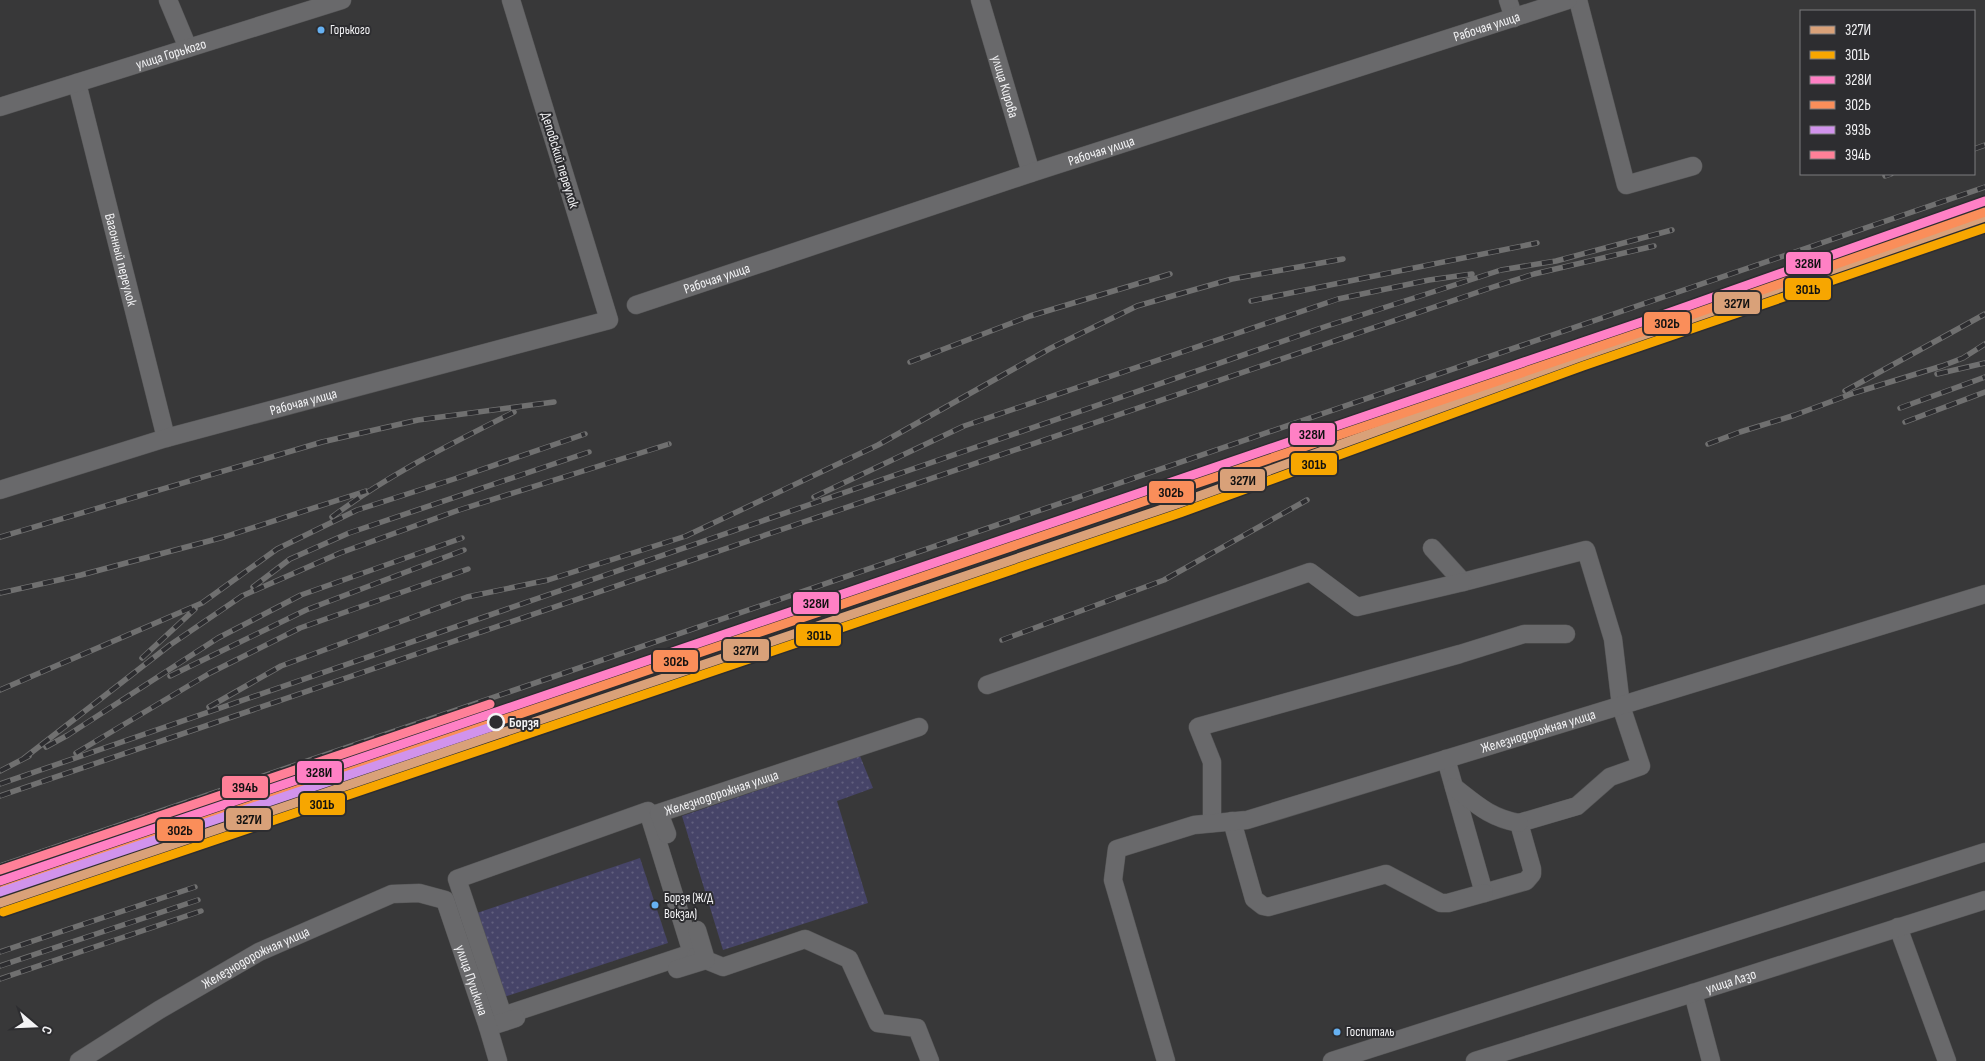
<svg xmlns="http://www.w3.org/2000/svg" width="1985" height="1061" viewBox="0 0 1985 1061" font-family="'Sofia Sans Condensed',sans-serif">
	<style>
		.grass { fill: url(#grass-dots) }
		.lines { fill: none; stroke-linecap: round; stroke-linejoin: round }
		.minor-casing { stroke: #565657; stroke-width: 19 }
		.minor { stroke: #69696b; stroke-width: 18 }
		.rail-casing { stroke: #707070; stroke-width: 5.5 }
		.rail { stroke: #2d2d30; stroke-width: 4; stroke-dasharray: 11; stroke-linecap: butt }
		.rail-1-casing { stroke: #2d2d30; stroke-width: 12 }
		.rail-2-casing { stroke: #2d2d30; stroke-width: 12 }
		.rail-3-casing { stroke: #2d2d30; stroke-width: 12 }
		.rail-4-casing { stroke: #2d2d30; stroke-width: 12 }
		.rail-5-casing { stroke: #2d2d30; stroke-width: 12 }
		.rail-6-casing { stroke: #2d2d30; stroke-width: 12 }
		.rail-1 { stroke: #d9a179; stroke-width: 9 }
		.rail-2 { stroke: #f7a600; stroke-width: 9 }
		.rail-3 { stroke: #ff80c5; stroke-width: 9 }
		.rail-4 { stroke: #fa8e5a; stroke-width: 9 }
		.rail-5 { stroke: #d193ec; stroke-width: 9 }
		.rail-6 { stroke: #ff8098; stroke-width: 9 }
		.bus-dot { fill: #66b1f2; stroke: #2d2d30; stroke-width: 2 }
		.stop-dot { fill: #2d2d30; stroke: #f3f3f5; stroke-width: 2.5 }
		.labels { text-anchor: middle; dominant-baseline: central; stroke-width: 4; stroke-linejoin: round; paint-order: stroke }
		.bus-label { font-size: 13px; fill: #f3f3f5; stroke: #2d2d30; text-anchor: start }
		.street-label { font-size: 14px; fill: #f3f3f5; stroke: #2d2d30 }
		.stop-label { font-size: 14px; font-weight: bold; fill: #f3f3f5; stroke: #2d2d30; text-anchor: start }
		.line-badge { stroke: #2d2d30; stroke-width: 2 }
		.pale-badge-label { font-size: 14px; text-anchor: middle; font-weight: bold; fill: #111 }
	</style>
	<defs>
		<pattern id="grass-dots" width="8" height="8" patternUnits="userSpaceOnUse" patternTransform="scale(1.25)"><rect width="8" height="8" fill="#464468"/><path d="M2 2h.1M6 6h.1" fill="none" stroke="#615f7e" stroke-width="1.8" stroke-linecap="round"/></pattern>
	</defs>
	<rect width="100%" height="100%" fill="#383839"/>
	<path class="grass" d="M860,756l13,32 -36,13 31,102 -145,47 -41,-134z
		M640,858l28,85 -164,54 -27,-84z"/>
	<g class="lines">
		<defs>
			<g id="minor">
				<path d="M168,0l20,48"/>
				<path id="s1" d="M980,0l51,173"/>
				<path d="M1508,0l6,18"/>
				<path d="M1578,0l48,185 67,-19"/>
				<path id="s2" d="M77,83l89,355"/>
				<path id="s3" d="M0,107l342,-107"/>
				<path id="s4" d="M636,305l395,-132 537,-173"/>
				<path id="s5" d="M0,490l166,-52 443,-118 -98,-320"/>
				<path d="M1432,548l31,34 123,-32 27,89 8,67 20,60 -31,11 -33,29 -58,17 13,46v5l-6,7 -42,12 -38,-134"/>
				<path d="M987,685l323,-113 47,35 106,-25"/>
				<path d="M1454,787c22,17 36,31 65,36"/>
				<path d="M648,811l44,142 -189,63 -46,-137z"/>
				<path d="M1232,821l22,78 9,7 5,1 118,-33 55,29h7l36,-10"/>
				<path d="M1212,823v-61l-14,-35 262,-73 64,-20h42"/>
				<path id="s6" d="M667,834l-8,-21 260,-86"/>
				<path d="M1898,927l49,134"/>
				<path d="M696,956l27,11 82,-28 44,20 29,64 39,5 13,33"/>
				<path d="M677,969l29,-9 -9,-30"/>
				<path d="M1693,993l18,68"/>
				<path d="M488,1027l28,-9"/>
				<path id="s7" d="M79,1061l80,-51 100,-58 133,-58 27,-1 26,7 43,127 10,34"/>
				<path id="s8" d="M1166,1061l-53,-181 4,-31 77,-24 53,-5 738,-226"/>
				<path d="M1332,1061l653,-209"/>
				<path id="s9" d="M1475,1061l218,-68 292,-93"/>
			</g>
		</defs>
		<use href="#minor" class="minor-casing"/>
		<use href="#minor" class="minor"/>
		<defs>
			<path id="rail" d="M1974,149l11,-4
				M1885,176l6,-2
				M1251,301l286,-58
				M910,362l120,-46 140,-42
				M1937,374l48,-11
				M1845,391l140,-77
				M1900,408l85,-31
				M1905,422l80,-30
				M1708,444l32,-12 55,-17 59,-22 88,-27 21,-8 22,-14
				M814,497l150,-71 374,-127 91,-19 43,-6
				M332,517c57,-43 119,-73 182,-105
				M0,537l322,-95 96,-22 136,-18
				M253,587l37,-28 59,-26 240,-81
				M0,593l81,-18 143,-38 142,-46
				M1002,640l162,-60 143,-80
				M142,658l53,-49
				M170,676l136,-66 158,-60
				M0,690l202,-87 75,-54 80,-39 97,-31 131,-45
				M209,707l72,-41 186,-69 81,-17 138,-44 192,-91 173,-97 86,-42 95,-27 111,-20
				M46,747l22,-12 150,-97 83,-43 161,-57
				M76,753l134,-80 90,-45 168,-59
				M23,759l147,-114 72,-49 98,-43 119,-43 210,-66
				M0,771l29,-15
				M0,784l1327,-458 174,-56 55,-9 116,-31
				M0,796l1493,-509 41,-13 120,-28
				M0,866l1985,-679
				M0,952l195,-65
				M0,966l198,-66
				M0,979l201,-68"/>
		</defs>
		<use href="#rail" class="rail-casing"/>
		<use href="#rail" class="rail"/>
		<defs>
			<path id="rail-1" d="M0,903l1177,-399 403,-147 405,-140"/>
			<path id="rail-2" d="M3,912l1177,-399 403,-147 402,-138"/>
			<path id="rail-3" d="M0,881l1671,-569 314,-111"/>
			<path id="rail-4" d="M3,890l1671,-569 311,-109"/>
			<path id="rail-5" d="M0,892l497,-167"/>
			<path id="rail-6" d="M0,870l490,-166"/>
		</defs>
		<use href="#rail-1" class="rail-1-casing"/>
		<use href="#rail-2" class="rail-2-casing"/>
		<use href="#rail-3" class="rail-3-casing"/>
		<use href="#rail-4" class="rail-4-casing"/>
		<use href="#rail-5" class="rail-5-casing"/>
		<use href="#rail-6" class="rail-6-casing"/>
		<use href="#rail-1" class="rail-1"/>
		<use href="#rail-2" class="rail-2"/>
		<use href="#rail-3" class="rail-3"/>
		<use href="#rail-4" class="rail-4"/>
		<use href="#rail-5" class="rail-5"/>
		<use href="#rail-6" class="rail-6"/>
	</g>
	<g class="bus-dot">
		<circle cx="321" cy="30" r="4.5"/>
		<circle cx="655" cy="905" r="4.5"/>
		<circle cx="1337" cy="1032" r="4.5"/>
	</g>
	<circle class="stop-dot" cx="496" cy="722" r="8"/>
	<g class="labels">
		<g class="bus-label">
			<text x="330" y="30">Горького</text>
			<text x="664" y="898">Борзя (Ж/Д<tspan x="664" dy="16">Вокзал)</tspan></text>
			<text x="1346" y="1032">Госпиталь</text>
		</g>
		<g class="street-label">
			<text stroke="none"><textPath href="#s4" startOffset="895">Рабочая улица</textPath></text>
			<text stroke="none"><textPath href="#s3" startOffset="179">улица Горького</textPath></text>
			<text stroke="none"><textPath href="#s1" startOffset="90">улица Кирова</textPath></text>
			<text stroke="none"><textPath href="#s4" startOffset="490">Рабочая улица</textPath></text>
			<text transform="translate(560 160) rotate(73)">Деповский переулок</text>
			<text stroke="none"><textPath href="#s2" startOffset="182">Вагонный переулок</textPath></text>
			<text stroke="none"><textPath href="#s4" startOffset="85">Рабочая улица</textPath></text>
			<text stroke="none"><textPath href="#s5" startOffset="316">Рабочая улица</textPath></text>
			<text stroke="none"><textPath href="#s8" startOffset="658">Железнодорожная улица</textPath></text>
			<text stroke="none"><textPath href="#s6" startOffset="88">Железнодорожная улица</textPath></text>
			<text stroke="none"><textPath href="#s7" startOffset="205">Железнодорожная улица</textPath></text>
			<text stroke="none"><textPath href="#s7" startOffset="494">улица Пушкина</textPath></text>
			<text stroke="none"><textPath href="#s9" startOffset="268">улица Лазо</textPath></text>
		</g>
		<g class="stop-label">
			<text x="509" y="722">Борзя</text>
		</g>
	</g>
	<g class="line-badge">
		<rect x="1785" y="251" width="47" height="24" rx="5" fill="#ff80c5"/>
		<rect x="1784" y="277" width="48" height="24" rx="5" fill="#f7a600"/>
		<rect x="1713" y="291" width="48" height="24" rx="5" fill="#d9a179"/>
		<rect x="1643" y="311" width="48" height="24" rx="5" fill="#fa8e5a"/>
		<rect x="1289" y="422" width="47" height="24" rx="5" fill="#ff80c5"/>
		<rect x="1290" y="452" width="48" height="24" rx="5" fill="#f7a600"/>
		<rect x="1219" y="468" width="47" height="24" rx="5" fill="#d9a179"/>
		<rect x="1148" y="480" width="47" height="24" rx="5" fill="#fa8e5a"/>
		<rect x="792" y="591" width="48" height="24" rx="5" fill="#ff80c5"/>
		<rect x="795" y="623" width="47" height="24" rx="5" fill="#f7a600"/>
		<rect x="722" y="638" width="48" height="24" rx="5" fill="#d9a179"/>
		<rect x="652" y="649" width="47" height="24" rx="5" fill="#fa8e5a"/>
		<rect x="296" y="760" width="47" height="24" rx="5" fill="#ff80c5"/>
		<rect x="221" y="775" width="48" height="24" rx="5" fill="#ff8098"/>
		<rect x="299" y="792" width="47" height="24" rx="5" fill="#f7a600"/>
		<rect x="225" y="807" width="47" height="24" rx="5" fill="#d9a179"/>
		<rect x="156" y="818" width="48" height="24" rx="5" fill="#fa8e5a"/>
	</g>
	<g class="pale-badge-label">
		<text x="1808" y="268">328И</text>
		<text x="1808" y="294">301Ь</text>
		<text x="1737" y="308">327И</text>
		<text x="1667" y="328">302Ь</text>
		<text x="1312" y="439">328И</text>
		<text x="1314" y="469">301Ь</text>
		<text x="1243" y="485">327И</text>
		<text x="1171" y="497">302Ь</text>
		<text x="816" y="608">328И</text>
		<text x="819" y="640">301Ь</text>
		<text x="746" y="655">327И</text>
		<text x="676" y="666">302Ь</text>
		<text x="319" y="777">328И</text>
		<text x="245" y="792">394Ь</text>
		<text x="322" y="809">301Ь</text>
		<text x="249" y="824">327И</text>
		<text x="180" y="835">302Ь</text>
	</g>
	<rect x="1800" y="10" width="175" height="165" fill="#2d2d30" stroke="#7c7c7f"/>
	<rect x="1810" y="26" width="25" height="8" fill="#d9a179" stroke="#7c7c7f"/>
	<text x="1845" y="35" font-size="15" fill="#f3f3f5">327И</text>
	<rect x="1810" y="51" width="25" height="8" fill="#f7a600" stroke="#7c7c7f"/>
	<text x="1845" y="60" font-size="15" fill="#f3f3f5">301Ь</text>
	<rect x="1810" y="76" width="25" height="8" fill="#ff80c5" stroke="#7c7c7f"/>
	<text x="1845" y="85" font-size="15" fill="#f3f3f5">328И</text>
	<rect x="1810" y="101" width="25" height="8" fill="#fa8e5a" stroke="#7c7c7f"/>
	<text x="1845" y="110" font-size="15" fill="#f3f3f5">302Ь</text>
	<rect x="1810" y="126" width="25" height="8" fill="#d193ec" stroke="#7c7c7f"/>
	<text x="1845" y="135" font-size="15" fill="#f3f3f5">393Ь</text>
	<rect x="1810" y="151" width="25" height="8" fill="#ff8098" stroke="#7c7c7f"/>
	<text x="1845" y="160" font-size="15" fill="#f3f3f5">394Ь</text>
	<g transform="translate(35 1026) rotate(109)" stroke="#2d2d30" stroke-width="4" paint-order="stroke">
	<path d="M0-4L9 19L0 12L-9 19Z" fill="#f3f3f5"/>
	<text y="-8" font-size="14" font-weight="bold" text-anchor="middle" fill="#f3f3f5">С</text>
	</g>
</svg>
